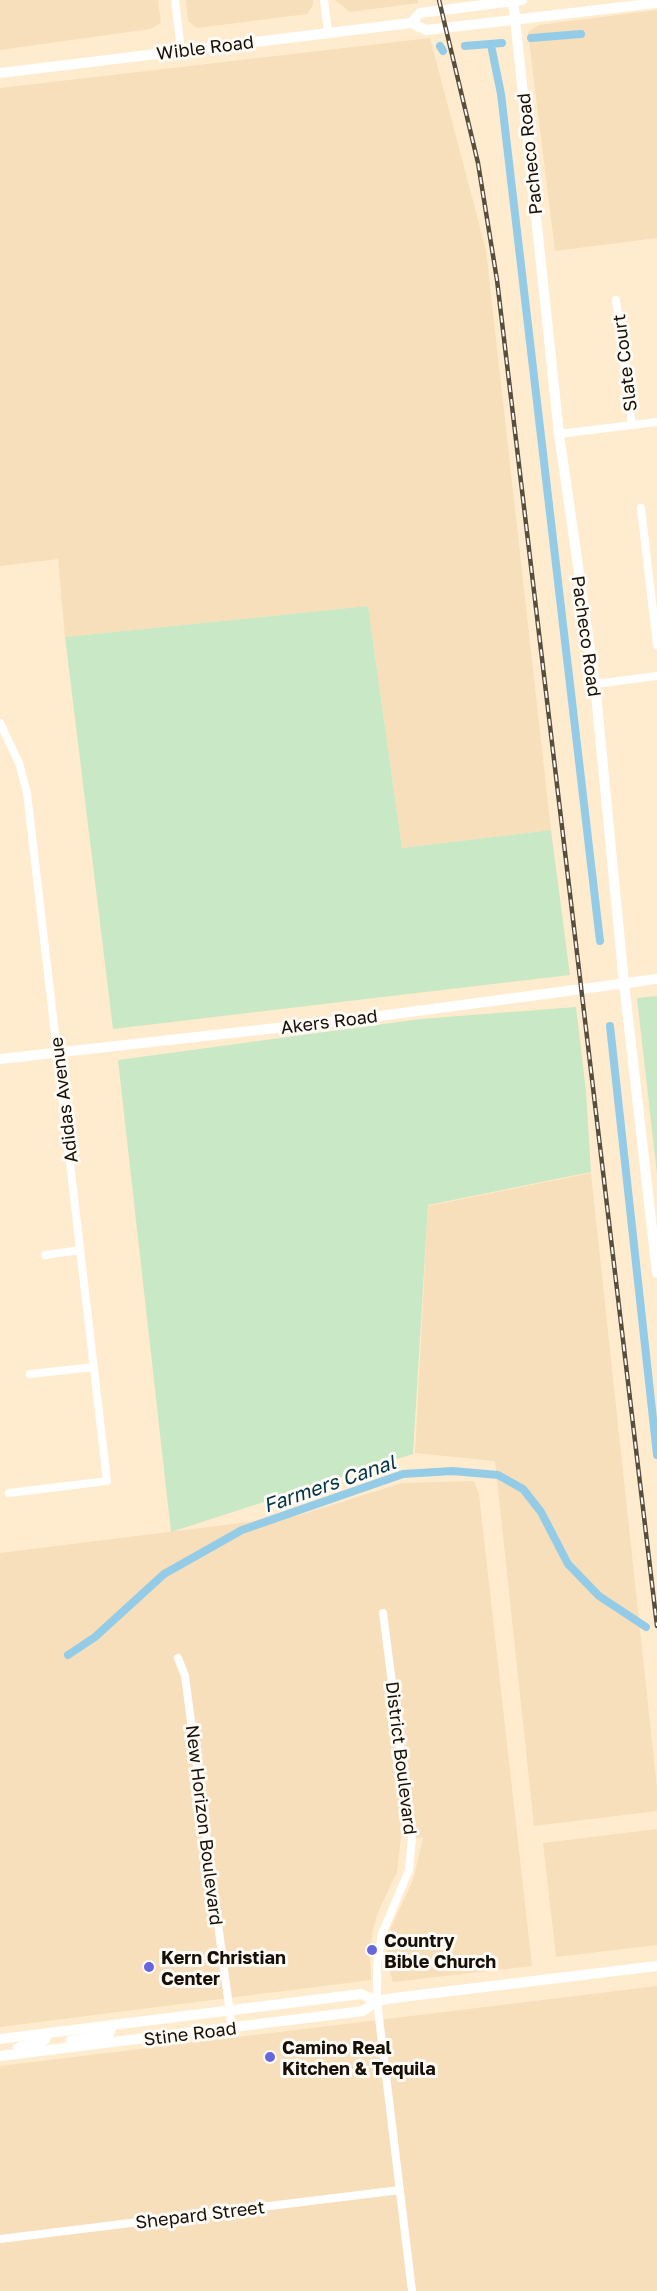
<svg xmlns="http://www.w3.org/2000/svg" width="657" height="2291" viewBox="0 0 657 2291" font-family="'Golos Text',sans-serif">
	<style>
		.built { fill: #f7dfbb }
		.green { fill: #c9e9c6 }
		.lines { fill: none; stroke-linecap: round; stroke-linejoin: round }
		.canal { stroke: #94cce8; stroke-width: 8 }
		.street { stroke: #fff; stroke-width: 8 }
		.secondary { stroke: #fff; stroke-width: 10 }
		.rail-casing { stroke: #584e3e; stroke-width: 4.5 }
		.rail { stroke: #fefaf5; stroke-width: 2; stroke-dasharray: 7; stroke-linecap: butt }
		.poi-dot { fill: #6666df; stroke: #fefaf5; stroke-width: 2 }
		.labels { text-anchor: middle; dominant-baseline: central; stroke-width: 6; stroke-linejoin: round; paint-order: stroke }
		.street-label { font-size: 18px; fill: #161006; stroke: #fefaf5 }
		.poi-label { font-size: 18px; font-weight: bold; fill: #161006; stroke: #fefaf5; text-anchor: start }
		.water-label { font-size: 20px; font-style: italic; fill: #013346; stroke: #fefaf5 }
	</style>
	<rect width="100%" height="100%" fill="#ffebcd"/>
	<path class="built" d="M0,0h158l3,23 -11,6 -150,21z
		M186,0h127v5l-6,9 -110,14 -9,-7z
		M335,0h83v3l-68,9z
		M657,10v228l-102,13 -27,-219 11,-7z
		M430,38l56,212 65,580 -149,18 -34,-242 -303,31 -7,-78 -58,7v-478z
		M591,1173l66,615v23l-123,15 -39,-365 -80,-8 13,-247z
		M474,1481l5,13 53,472 -139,16 -6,-20 2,-30 24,-52 10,-42 -22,-1 -4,35 -18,38 -7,23 -2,23 1,24 -371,47v-474l297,-37 105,-33z
		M657,1829v116l-101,12 -13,-114z
		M657,1986v305h-657v-225z"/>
	<path class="green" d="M368,606l34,242 149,-18 19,145 -457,54 -48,-392z
		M657,996v178l-20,-176z
		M576,1007l10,84 5,81 -163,33 -15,249 -242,78 -53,-472 303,-41z"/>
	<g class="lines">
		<path class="canal" d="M531,38l50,-4
			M491,45l10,49 99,847
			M440,46l3,5
			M465,46l37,-3
			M610,1026l47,429
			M68,1655l27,-18 69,-63 78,-44 161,-56 49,-3 46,4 25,14 18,23 27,52 31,32 47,31"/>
		<path class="street" d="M175,0l6,50
			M324,0l4,32
			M616,300l16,125
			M559,434l98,-12
			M641,508l16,137
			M595,684l62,-8
			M0,723l19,40 8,30 80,688 -98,12
			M45,1255l35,-5
			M30,1374l64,-7
			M383,1613l29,225 -3,32 -27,64 -5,30v37l35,290
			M178,1658l7,18 47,353
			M0,2239l400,-49"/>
		<path class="secondary" d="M513,0l46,434 36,250 29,299 33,290
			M411,23l9,-10 102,-13
			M0,73l411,-50 15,7 231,-27
			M0,1059l365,-41 292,-39
			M0,2039l361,-45 16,7
			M70,2041l39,-6 3,-10
			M18,2048l27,-8 2,-7
			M0,2056l363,-45 14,-10 17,-3 263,-32"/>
		<defs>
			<path id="rail" d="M439,0l39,163 19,117 160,1346"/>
		</defs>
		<use href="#rail" class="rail-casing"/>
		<use href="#rail" class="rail"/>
	</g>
	<g class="poi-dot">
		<circle cx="372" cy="1950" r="6"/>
		<circle cx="149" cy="1967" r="6"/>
		<circle cx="270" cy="2057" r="6"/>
	</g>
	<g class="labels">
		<g class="street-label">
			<text transform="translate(205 47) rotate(-7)">Wible Road</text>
			<text transform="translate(529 154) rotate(-96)">Pacheco Road</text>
			<text transform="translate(624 363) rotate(-97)">Slate Court</text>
			<text transform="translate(587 636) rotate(82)">Pacheco Road</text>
			<text transform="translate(329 1021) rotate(-7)">Akers Road</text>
			<text transform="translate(63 1100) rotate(-97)">Adidas Avenue</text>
			<text transform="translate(402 1758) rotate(83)">District Boulevard</text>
			<text transform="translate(205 1825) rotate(83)">New Horizon Boulevard</text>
			<text transform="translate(190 2033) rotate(-7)">Stine Road</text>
			<text transform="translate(200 2214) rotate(-7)">Shepard Street</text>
		</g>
		<g class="poi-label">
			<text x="384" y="1940">Country<tspan x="384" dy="21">Bible Church</tspan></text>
			<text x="161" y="1957">Kern Christian<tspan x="161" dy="21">Center</tspan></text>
			<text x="282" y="2047">Camino Real<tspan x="282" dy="21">Kitchen &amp; Tequila</tspan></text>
		</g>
		<g class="water-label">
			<text transform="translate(329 1483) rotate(-19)">Farmers Canal</text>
		</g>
	</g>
</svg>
